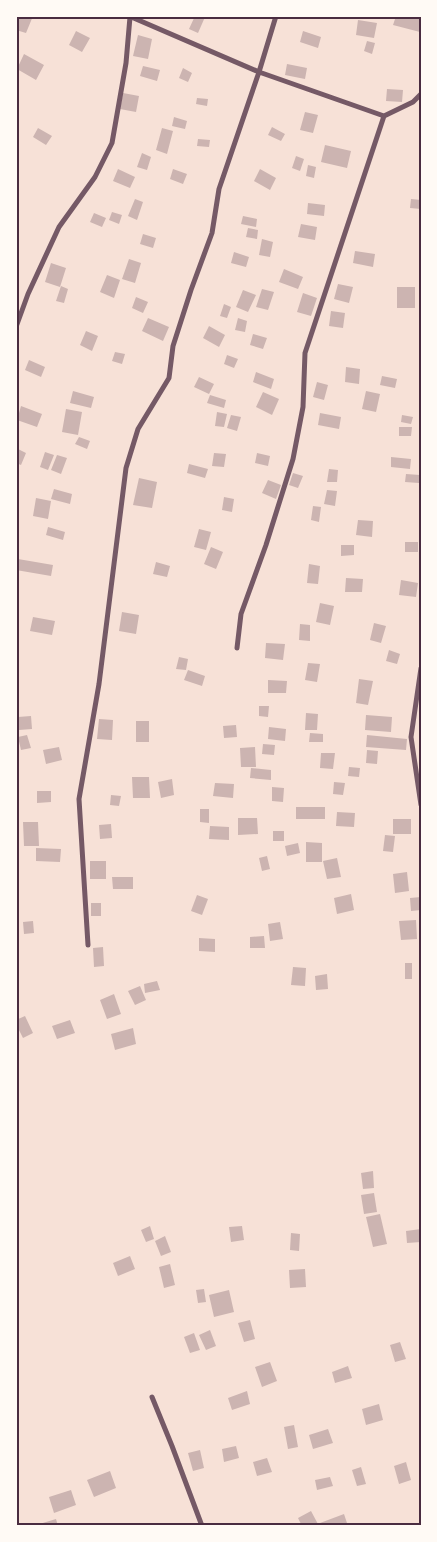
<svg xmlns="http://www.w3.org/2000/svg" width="437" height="1542" viewBox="0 0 437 1542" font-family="'Fira Sans Condensed',sans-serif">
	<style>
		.building { fill: #ccb4b1 }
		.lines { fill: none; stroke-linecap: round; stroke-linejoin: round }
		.minor { stroke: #755966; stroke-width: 5 }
		.neatline { fill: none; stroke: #4a2c40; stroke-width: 2 }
	</style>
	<rect width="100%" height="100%" fill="#f7e1d7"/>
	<path class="building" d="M20,16h13l-7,17 -10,-3z
		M195,16l10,1 -7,16 -9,-4z
		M396,16h18l7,2 -1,14 -27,-7z
		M358,20l19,3 -3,15 -18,-3z
		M76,31l14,7 -8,14 -13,-7z
		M303,31l18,6 -3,11 -18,-6z
		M138,35l14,4 -4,20 -15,-3z
		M367,41l8,2 -3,11 -8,-3z
		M24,54l20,11 -8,15 -19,-11z
		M287,64l20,4 -2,11 -20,-4z
		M143,66l17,4 -3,11 -17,-5z
		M183,68l9,5 -4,9 -9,-4z
		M387,89l16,1 -1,12 -16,-1z
		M123,93l16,3 -3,16 -16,-3z
		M197,98l11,1 -1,7 -11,-2z
		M305,112l13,3 -5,18 -13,-3z
		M174,117l13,4 -2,8 -13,-3z
		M272,127l13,7 -4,7 -13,-6z
		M38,128l14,8 -6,9 -13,-8z
		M162,128l11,3 -6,23 -11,-4z
		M198,139l12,1 -1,7 -12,-1z
		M325,145l26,6 -4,17 -26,-6z
		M142,153l9,4 -4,13 -10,-3z
		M296,156l8,3 -4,12 -8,-3z
		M308,165l8,2 -2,11 -8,-2z
		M118,169l17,8 -5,11 -17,-7z
		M173,169l14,5 -4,10 -13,-5z
		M260,169l16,9 -6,12 -16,-9z
		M135,199l8,3 -6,18 -9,-4z
		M411,199l10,1v9l-11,-1z
		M308,203l17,2 -1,11 -17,-2z
		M112,212l10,3 -3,9 -10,-4z
		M94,213l12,5 -4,9 -12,-5z
		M243,216l14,3 -1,8 -15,-3z
		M301,224l16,3 -2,13 -17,-3z
		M248,228l10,2 -1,9 -11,-2z
		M143,234l13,4 -3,10 -13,-4z
		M262,239l11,3 -3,15 -11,-2z
		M355,251l20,3 -2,13 -20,-4z
		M234,252l15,5 -3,10 -15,-4z
		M129,259l12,4 -6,20 -13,-4z
		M51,263l15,5 -6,19 -15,-5z
		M284,269l19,8 -5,12 -19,-7z
		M107,275l13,5 -6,18 -14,-6z
		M338,284l15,3 -4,16 -15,-4z
		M61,286l7,3 -4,14 -8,-2z
		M397,287h18v21h-18z
		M262,289l12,3 -6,18 -12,-3z
		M243,290l13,5 -8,17 -12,-5z
		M303,293l14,5 -6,18 -14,-4z
		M136,297l12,5 -5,11 -11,-5z
		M224,304l7,3 -4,11 -7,-2z
		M331,311l14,2 -2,15 -14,-2z
		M148,318l21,9 -6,14 -21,-10z
		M238,318l9,3 -2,11 -10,-2z
		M209,326l16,9 -6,12 -16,-9z
		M86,331l12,5 -6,15 -12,-6z
		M253,334l14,4 -4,11 -13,-4z
		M115,352l10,2 -3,10 -10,-3z
		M227,355l11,4 -4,9 -10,-4z
		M29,360l16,7 -4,10 -16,-7z
		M346,367l14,2 -1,15 -14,-2z
		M256,372l18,7 -3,10 -18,-7z
		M382,376l15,3 -2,9 -15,-3z
		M199,377l15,7 -5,10 -15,-7z
		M317,382l11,3 -4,15 -11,-3z
		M73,391l21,6 -3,11 -21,-5z
		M366,391l14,3 -4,18 -14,-3z
		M263,392l16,7 -7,16 -16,-8z
		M210,395l16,5 -2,8 -17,-5z
		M21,406l21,8 -5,13 -20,-7z
		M66,409l16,3 -4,23 -16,-3z
		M217,412l10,2 -3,13 -9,-1z
		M320,413l21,4 -2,12 -21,-4z
		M231,415l10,2 -4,14 -10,-3z
		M402,415l11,2 -2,7 -10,-2z
		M399,427h13l-1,9h-12z
		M79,437l11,4 -3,8 -12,-5z
		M16,448l10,5 -5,12 -5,-2z
		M45,452l9,3 -6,15 -8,-3z
		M214,453l12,1 -2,13 -12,-1z
		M257,453l13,3 -2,10 -13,-3z
		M57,455l10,3 -6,16 -10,-4z
		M391,457l20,2 -1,10 -19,-2z
		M189,464l19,5 -3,9 -18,-5z
		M329,469l9,1 -1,12h-10z
		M293,473l10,3 -5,12 -9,-3z
		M406,474l14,1 -1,8 -14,-1z
		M139,478l18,4 -5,26 -19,-3z
		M268,480l13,5 -5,14 -14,-6z
		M54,489l18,5 -2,10 -19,-5z
		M327,490l10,1 -2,15 -11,-2z
		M224,497l10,2 -2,13 -10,-2z
		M36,498l15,3 -3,18 -15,-3z
		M313,506l8,1 -2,15 -8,-2z
		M358,520l15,1 -1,16 -16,-2z
		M48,527l17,5 -2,8 -17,-5z
		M199,529l12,3 -5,18 -12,-3z
		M405,542h13v10h-13z
		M341,545h13v10l-13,1z
		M211,547l12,5 -7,17 -12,-5z
		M18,559l35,6 -2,11 -35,-6z
		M156,562l14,4 -3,11 -14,-3z
		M309,564l11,2 -2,18 -11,-1z
		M346,578l17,1 -1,13h-17z
		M401,580l17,3 -2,14 -17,-2z
		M320,603l14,3 -4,19 -14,-3z
		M122,612l17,3 -3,19 -17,-3z
		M33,617l22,4 -3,14 -22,-4z
		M374,623l12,3 -5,17 -11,-3z
		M300,624l10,1v16l-11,-1z
		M266,643l19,1 -2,16 -18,-2z
		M389,650l11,4 -3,10 -11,-3z
		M179,657l9,2 -2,11 -10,-1z
		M308,663l12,1 -3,18 -12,-2z
		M188,670l17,6 -3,10 -18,-6z
		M359,679l14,2 -5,24 -12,-2z
		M268,680l19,1 -1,12h-18z
		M259,706h10l-1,11 -9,-1z
		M306,713l12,1 -1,16h-12z
		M366,715l26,2 -1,15 -26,-2z
		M31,716l1,13 -13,1 -1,-13z
		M99,719l14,1 -1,20 -15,-1z
		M136,721h13v21h-13z
		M236,725l1,12 -13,1 -1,-12z
		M269,727l17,2 -1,12 -17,-2z
		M310,733l13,1v8h-14z
		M27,735l4,13 -10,2 -3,-13z
		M367,735l40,4 -1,11 -40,-3z
		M263,744l12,1 -1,10 -12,-1z
		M59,747l3,13 -16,4 -3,-14z
		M255,747l1,20h-15l-1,-19z
		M367,750l11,1 -1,13 -11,-1z
		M321,753h14l-2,16 -13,-1z
		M349,767l11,1 -1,9 -11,-1z
		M251,768l20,2v10l-21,-2z
		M132,777h17l1,21h-17z
		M172,779l2,16 -13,3 -3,-16z
		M334,782l11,1 -2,12 -10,-1z
		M215,783l19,1 -1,14 -20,-2z
		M272,787l12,1 -1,14 -11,-1z
		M37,791h14v11l-14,1z
		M111,795l10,1 -2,10 -9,-1z
		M296,807h29v12h-29z
		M200,809h9v14l-9,-1z
		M337,812l18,1 -1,14 -18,-1z
		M238,818h19l1,16 -20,1z
		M393,819h18v15h-18z
		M23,822h15l1,24h-15z
		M111,824l1,14 -12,1 -1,-14z
		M210,826l19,1v13l-20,-1z
		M273,831h11v10h-11z
		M385,835l10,1 -2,16 -10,-1z
		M306,842l16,1v19h-16z
		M298,843l2,10 -13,3 -2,-10z
		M36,848l25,1 -1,13 -24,-1z
		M267,856l3,13 -8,2 -3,-13z
		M337,858l4,19 -14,2 -4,-18z
		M90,861h16v18h-16z
		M407,872l2,19 -14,2 -2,-19z
		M112,877h21v12h-20z
		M351,894l3,16 -17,4 -3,-16z
		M197,895l11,4 -6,16 -11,-4z
		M421,897v13l-10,1 -1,-13z
		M91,903h10v13h-10z
		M416,920l1,19 -16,1 -2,-19z
		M33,921l1,12 -10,1 -1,-12z
		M280,922l3,17 -13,2 -2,-17z
		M264,936l1,12h-15v-11z
		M199,938l16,1v13l-16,-1z
		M103,947l1,19 -10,1 -1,-19z
		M405,963h7v16h-7z
		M293,967l13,1 -1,18 -14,-1z
		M327,974l1,15 -12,1 -1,-14z
		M157,981l3,9 -15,3 -1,-9z
		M140,986l6,14 -11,5 -7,-14z
		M114,994l7,20 -14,5 -7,-19z
		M25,1016l8,17 -10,5 -7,-14v-4z
		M70,1020l5,13 -18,6 -5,-13z
		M133,1028l3,16 -21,6 -4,-16z
		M373,1171l1,17 -11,1 -2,-16z
		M374,1193l3,19 -13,2 -3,-19z
		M380,1214l7,30 -14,3 -7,-30z
		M150,1226l4,13 -8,3 -5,-12z
		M242,1226l2,14 -13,2 -2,-15z
		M421,1229v13l-14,1 -1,-12z
		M291,1233l9,1 -1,17 -9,-1z
		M165,1236l6,16 -10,4 -6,-15z
		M130,1256l5,13 -17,7 -5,-13z
		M170,1264l5,21 -11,3 -5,-21z
		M305,1269l1,18 -16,1 -1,-18z
		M204,1289l2,13 -8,1 -2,-13z
		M229,1290l5,22 -20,5 -5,-22z
		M250,1320l5,19 -11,3 -6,-19z
		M210,1330l6,16 -10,4 -7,-15z
		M194,1333l6,17 -10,3 -6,-16z
		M400,1342l6,17 -11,3 -5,-17z
		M270,1362l7,19 -15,6 -7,-20z
		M348,1366l4,12 -17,5 -3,-11z
		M247,1391l3,13 -18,6 -4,-12z
		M379,1404l4,16 -17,5 -4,-16z
		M294,1425l4,22 -10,2 -4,-22z
		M328,1429l5,14 -20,6 -4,-14z
		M236,1446l3,12 -15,4 -2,-13z
		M200,1450l4,18 -11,3 -5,-18z
		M267,1458l5,14 -15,4 -4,-14z
		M406,1462l5,18 -12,4 -5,-18z
		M361,1467l5,17 -9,2 -5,-16z
		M110,1471l6,17 -22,9 -7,-17z
		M330,1477l3,9 -16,4 -2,-10z
		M71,1490l5,15 -22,8 -5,-16z
		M311,1511l8,15h-17l-4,-8z
		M344,1514l4,12h-27l-1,-3z
		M56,1519l2,7h-21l-1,-1z"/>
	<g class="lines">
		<path class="minor" d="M129,16l130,56 125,44 29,-14 8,-8
			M16,327l12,-33 31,-67 36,-50 17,-34 14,-80 4,-46
			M237,648l4,-34 25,-69 27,-86 10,-52 2,-54 79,-237
			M421,668l-10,69 10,68
			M88,945l-9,-146 20,-115 27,-216 12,-39 31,-51 4,-32 18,-56 21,-57 7,-44 40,-117 17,-56
			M152,1397l20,49 30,80"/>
	</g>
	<rect width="437" height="1542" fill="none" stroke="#fffaf5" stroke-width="35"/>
	<rect x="18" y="18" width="402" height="1506" class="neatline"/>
</svg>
